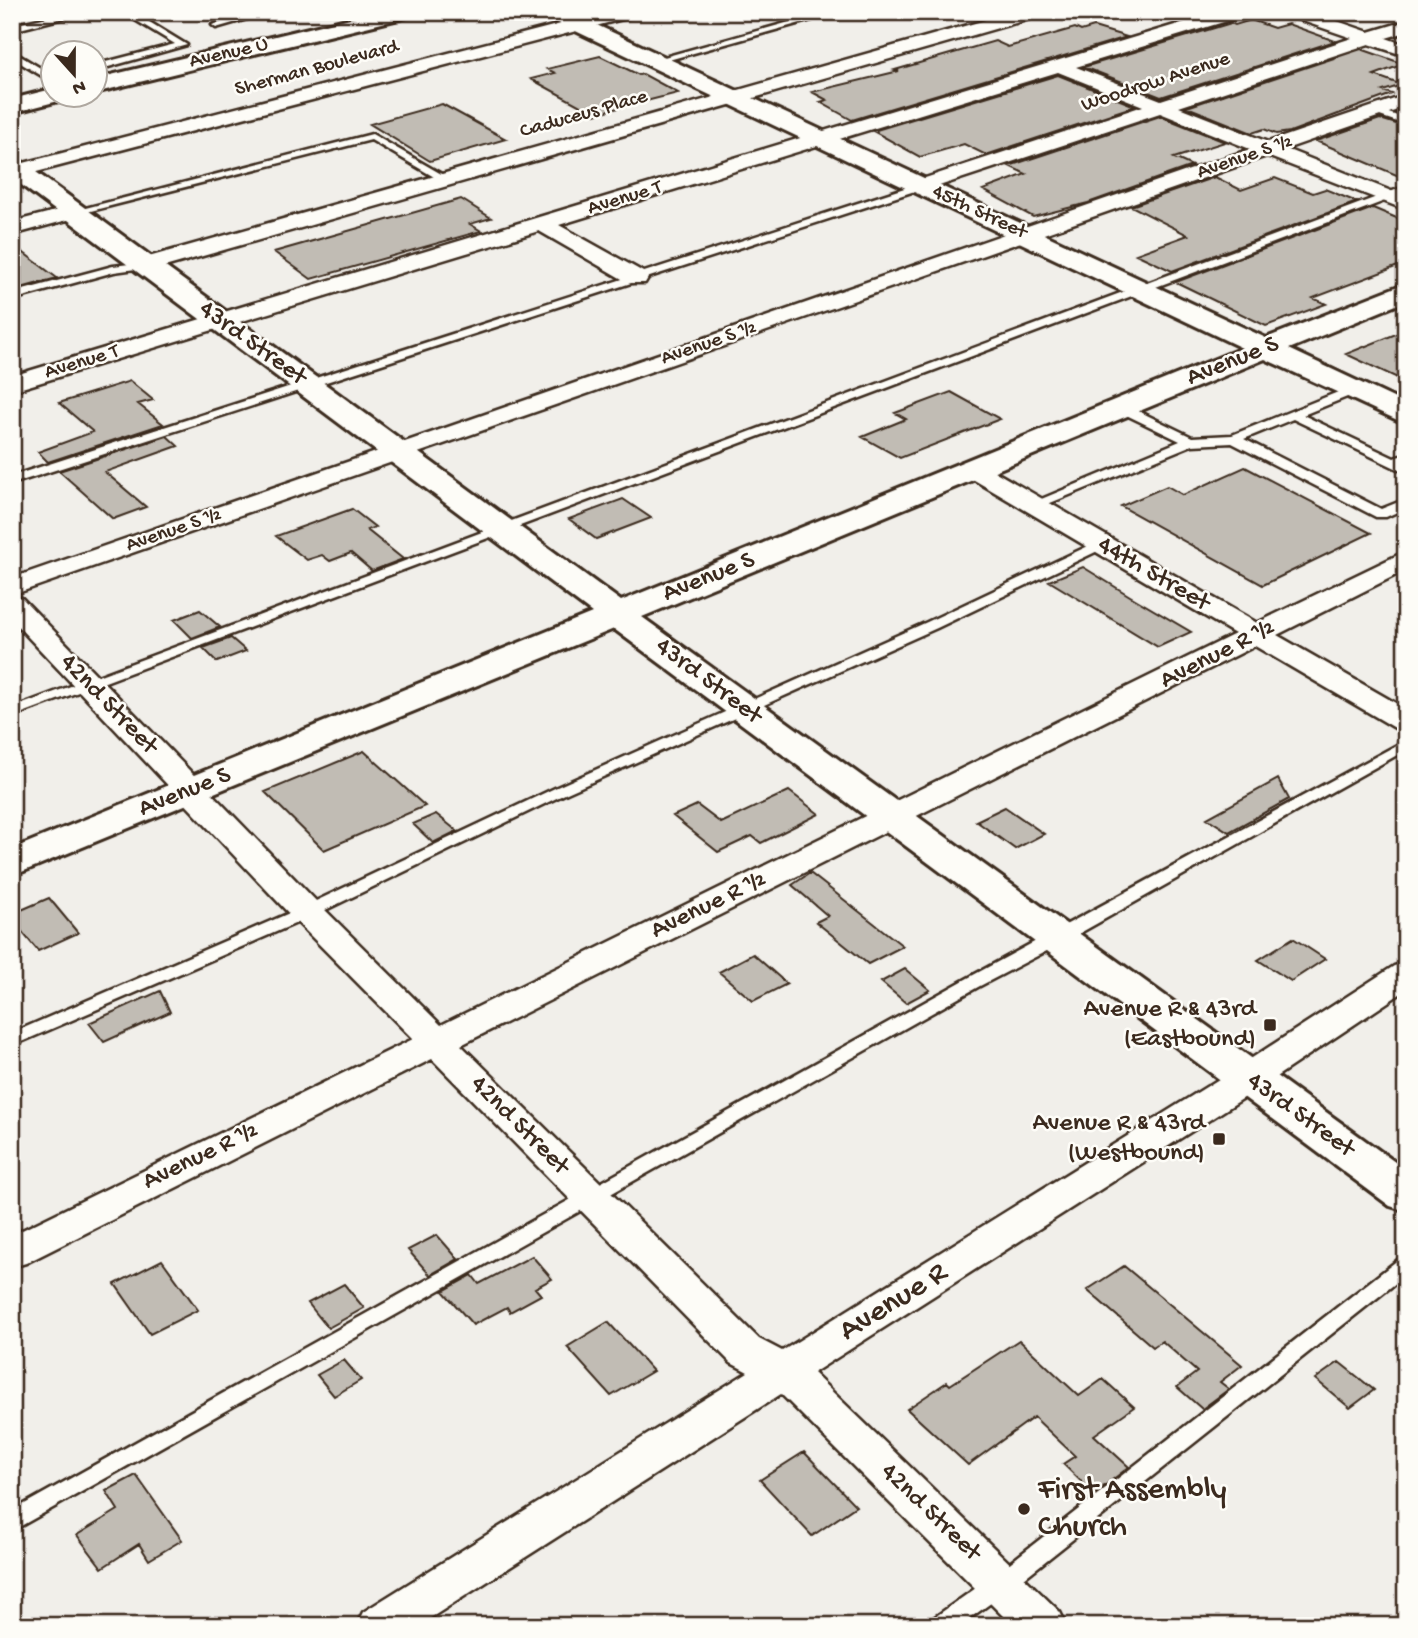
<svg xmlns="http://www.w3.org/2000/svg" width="1418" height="1638" viewBox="0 0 1418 1638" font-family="'Gochi Hand',sans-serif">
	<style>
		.building { fill: #c1bcb4; stroke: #3b2a1e; stroke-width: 2 }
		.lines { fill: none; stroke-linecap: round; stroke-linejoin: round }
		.lane-casing { stroke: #3b2a1e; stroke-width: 5 }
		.street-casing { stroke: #3b2a1e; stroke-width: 5 }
		.secondary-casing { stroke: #3b2a1e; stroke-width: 6 }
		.lane { fill: #fdfcf7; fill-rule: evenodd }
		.street { fill: #fdfcf7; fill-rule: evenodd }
		.secondary { fill: #fdfcf7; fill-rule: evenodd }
		.poi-dot { fill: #3b2a1e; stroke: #fdfcf7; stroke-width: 2.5 }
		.labels { text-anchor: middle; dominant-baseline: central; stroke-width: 5; stroke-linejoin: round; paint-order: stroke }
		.far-street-label { font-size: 21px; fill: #3b2a1e; stroke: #fdfcf7 }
		.street-label { font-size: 26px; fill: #3b2a1e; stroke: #fdfcf7 }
		.poi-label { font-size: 26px; fill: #3b2a1e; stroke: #fdfcf7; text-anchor: end }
		.near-street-label { font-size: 32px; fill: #3b2a1e; stroke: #fdfcf7 }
		.near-poi-label { font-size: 32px; fill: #3b2a1e; stroke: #fdfcf7; text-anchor: start }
	</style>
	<rect width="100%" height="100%" fill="#f1efea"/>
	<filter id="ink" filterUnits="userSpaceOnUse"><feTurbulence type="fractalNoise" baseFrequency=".0143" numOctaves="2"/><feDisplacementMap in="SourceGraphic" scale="14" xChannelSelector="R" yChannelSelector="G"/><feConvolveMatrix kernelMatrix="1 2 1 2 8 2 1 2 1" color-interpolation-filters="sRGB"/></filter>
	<g filter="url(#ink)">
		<path class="building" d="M1251,20l23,8 14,-4 47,17 -174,56 -77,-30 147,-44 4,2z
			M1094,27l33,10 -275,83 -32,-18 7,-2 -15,-8 87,-21 -4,-1 100,-29 13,6 67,-19 6,3z
			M1361,49l43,15 -30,11 28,10 -19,6 9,3 -102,38 -14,2 -12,-5 -12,4 -65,-26z
			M600,56l39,19 4,-1 35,19 -83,21 -64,-35 24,-6 -8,-4z
			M1058,75l77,31 -149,49 -22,-11 -44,13 -47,-26z
			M442,104l64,35 -76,22 -60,-37z
			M1160,116l65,26 -51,16 18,8 -104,37 -55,14 -50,-27 43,-16 -17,-8z
			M1380,119l26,8v52l-90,-38z
			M1215,177l26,13 34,-12 38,15 12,-4 32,13 -185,69 -36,-17 52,-19 -57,-29z
			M461,199l30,19 -21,6 11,7 -170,48 -37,-27z
			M1373,208l33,14v41l-93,35 13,6 -60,22 -90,-44z
			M12,244l45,34 -36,10 -9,-8z
			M1406,330v52l-60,-28z
			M130,381l23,19 -15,4 25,20 -115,38 -10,-10 55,-20 -34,-29z
			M951,392l49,27 -100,39 -38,-21 44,-18 -11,-6z
			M167,436l11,10 -73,26 41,35 -33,12 -54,-48z
			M1245,467l126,66 -108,52 -142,-79 46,-20 16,9z
			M623,499l28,19 -55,21 -27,-20z
			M352,509l23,18 -8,3 36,29 -31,12 -21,-18 -21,8 -8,-6 -15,5 -31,-24z
			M1083,567l47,29 61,36 -33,15 -109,-66z
			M200,610l20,17 -28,11 -18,-18z
			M231,638l15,13 -29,11 -14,-14z
			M364,751l61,55 -101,44 -59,-58z
			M1278,779l11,20 -60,33 -22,-14z
			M789,791l30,23 -58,29 -9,-7 -34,16 -45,-36 24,-11 24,18z
			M1005,807l39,27 -29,15 -39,-28z
			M436,814l21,17 -24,12 -20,-19z
			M810,873l93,73 -35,18 -52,-42 12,-6 -36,-31z
			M49,898l29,35 -40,18 -26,-31v-6z
			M1293,938l32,21 -34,22 -33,-21z
			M753,954l34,30 -34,17 -34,-29z
			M905,969l25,21 -24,13 -25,-21z
			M160,991l10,21 -66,30 -15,-19z
			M437,1235l21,24 -28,16 -22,-25z
			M532,1256l20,23 -17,9 6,7 -31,17 -3,-5 -34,18 -30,-34 29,-16 7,9z
			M162,1260l36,50 -48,24 -35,-50z
			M1124,1266l118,99 -22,17 9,7 -27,20 -25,-22 20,-15 -35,-31 -9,6 -66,-57z
			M344,1284l20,24 -36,20 -20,-25z
			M608,1322l45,49 -42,25 -44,-49z
			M1019,1340l60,56 24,-17 31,28 -40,28 35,32 -35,27 -31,-30 12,-8 -41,-39 -66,48 -61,-56 40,-27 3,3z
			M344,1360l17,20 -27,16 -17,-21z
			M1339,1362l35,28 -24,18 -35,-29z
			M804,1452l52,54 -44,30 -52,-56z
			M136,1475l46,65 -33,20 -10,-16 -37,24 -25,-33 41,-25 -12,-19z"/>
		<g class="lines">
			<defs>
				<path id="lane" d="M70,12h17l-75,19v-6z
					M122,12h11l54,33 -93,26v-6l81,-21z
					M256,12h15l-55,16 -4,-3z
					M825,12h15l-182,51 -8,-2z
					M12,51l40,24v7l-40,-24z
					M1377,109l29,10v6l-32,-11 -2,-2z
					M372,134l78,45 -9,2 -70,-41 -296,75 -5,-3z
					M920,183l5,3 -1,2 -912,296v-8z
					M1406,186v7l-1394,524v-9z
					M146,262l4,1v4l-36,5 -102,28v-7l101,-27z
					M1353,386l4,1v6l-54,22 91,43 12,-4v19l-113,-54 -49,20 137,70 25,-10v9l-20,9h-10l-144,-74 -40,2 -154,63h-10l-1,-3 153,-64 -62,-30v-6h8l66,32 40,-2z
					M1101,540l7,4 -2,3 -169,81 -370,165 -254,123 -301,130v-13l289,-125 256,-121 370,-165z
					M1406,740v10l-342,192 -86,45 -966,544v-20l954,-532z
					M1406,1257v18l-397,315 -50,36h-30l3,-7 61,-43 406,-317z"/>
				<path id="street" d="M607,12h29l-2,4 -609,159 -13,1v-10z
					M1014,12h28l-2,4 -886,254h-16l-3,-5 3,-5z
					M1218,12h27l-2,4 -167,51 85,33 191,-62 -64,-22 -2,-4h25l58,20 37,-11v11l-20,6 20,7v11l-37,-12 -190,63 89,35 138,-47v12l-120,42 120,48v13l-139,-54 -1255,439v-17l1238,-429 -90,-36 -233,77h-14l-3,-4 3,-4 230,-76 -85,-34 -499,153 86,48 3,5 -3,5h-16l-90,-52 -527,160v-15z
					M75,206l7,2 3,4 -3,4 -70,19v-13z
					M973,461l9,3 275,159 149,-72v19l-129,65 129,74v22l-11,-3 -140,-82 -794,399 298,294 23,12 453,-282 159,-103 12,-3v27l-145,97 -448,286 247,239 7,14h-54l-232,-232 -363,232h-62l7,-14 385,-240 -17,-9 -299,-304 -406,204 -14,4v-32l401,-196 -118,-119 -283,-300v-24l10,2 297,306 122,121 794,-391 -271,-160 -4,-5 4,-5z"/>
				<path id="secondary" d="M376,12h38l-3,4 -317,77v-14z
					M541,12h28l697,326 140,-55v18l-117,48 117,55v20l-141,-65 -623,258 764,553v41l-16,-5 -776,-577 -602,247v-27l580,-236 -580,-435v-19l9,2 600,440 621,-253 -698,-332z
					M52,89v5h17l-3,5 -54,14v-14z"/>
			</defs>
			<use href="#lane" class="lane-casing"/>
			<use href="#street" class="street-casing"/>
			<use href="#secondary" class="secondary-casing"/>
			<use href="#lane" class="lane"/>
			<use href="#street" class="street"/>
			<use href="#secondary" class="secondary"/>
		</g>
	</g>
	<g class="poi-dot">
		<rect x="1263" y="1018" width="14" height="14" rx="3.5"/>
		<rect x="1212" y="1132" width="14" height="14" rx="3.5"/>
		<circle cx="1024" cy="1509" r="7"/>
	</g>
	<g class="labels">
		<g class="far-street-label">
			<text transform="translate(229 54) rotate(-13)">Avenue U</text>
			<text transform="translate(317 69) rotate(-15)">Sherman Boulevard</text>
			<text transform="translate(1156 83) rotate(-18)">Woodrow Avenue</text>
			<text transform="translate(584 115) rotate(-16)">Caduceus Place</text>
			<text transform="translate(1245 158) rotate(-19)">Avenue S ½</text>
			<text transform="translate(625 199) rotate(-17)">Avenue T</text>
			<text transform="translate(979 213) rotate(25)">45th Street</text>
			<text transform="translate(709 344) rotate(-19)">Avenue S ½</text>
			<text transform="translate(82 363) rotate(-17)">Avenue T</text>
			<text transform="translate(174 531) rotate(-19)">Avenue S ½</text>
		</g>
		<g class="street-label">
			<text transform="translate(252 344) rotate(36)">43rd Street</text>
			<text transform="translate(1233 362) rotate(-22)">Avenue S</text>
			<text transform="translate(1153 575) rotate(30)">44th Street</text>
			<text transform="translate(709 578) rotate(-22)">Avenue S</text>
			<text transform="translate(1218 655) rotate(-27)">Avenue R ½</text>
			<text transform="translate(708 682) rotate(37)">43rd Street</text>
			<text transform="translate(108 705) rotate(46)">42nd Street</text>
			<text transform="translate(185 793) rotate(-22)">Avenue S</text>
			<text transform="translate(709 906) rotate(-26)">Avenue R ½</text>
			<text transform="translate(1300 1116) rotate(36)">43rd Street</text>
			<text transform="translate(519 1126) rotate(45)">42nd Street</text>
			<text transform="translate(201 1157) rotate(-26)">Avenue R ½</text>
			<text transform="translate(930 1513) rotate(44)">42nd Street</text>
		</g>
		<g class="poi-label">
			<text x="1256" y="1010">Avenue R &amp; 43rd<tspan x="1256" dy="30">(Eastbound)</tspan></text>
			<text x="1205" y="1124">Avenue R &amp; 43rd<tspan x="1205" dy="30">(Westbound)</tspan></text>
		</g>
		<g class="near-street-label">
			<text transform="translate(894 1303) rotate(-32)">Avenue R</text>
		</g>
		<g class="near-poi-label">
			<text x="1038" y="1491">First Assembly<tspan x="1038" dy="37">Church</tspan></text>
		</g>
	</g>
	<rect width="1418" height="1638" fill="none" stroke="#fdfcf7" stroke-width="42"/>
	<rect x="21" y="21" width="1376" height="1596" fill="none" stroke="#3b2a1e" stroke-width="2.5" filter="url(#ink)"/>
	<g transform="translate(74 74) rotate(159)"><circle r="33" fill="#fdfcf7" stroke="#afa8a0" stroke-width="2"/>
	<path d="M0-5L12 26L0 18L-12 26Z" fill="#3b2a1e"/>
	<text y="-10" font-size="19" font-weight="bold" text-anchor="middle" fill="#3b2a1e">N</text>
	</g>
</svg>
